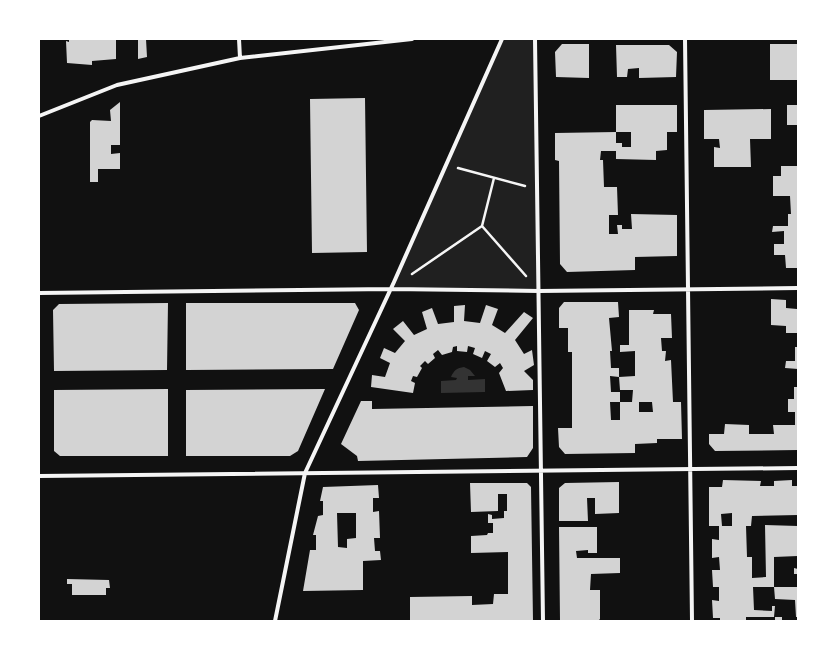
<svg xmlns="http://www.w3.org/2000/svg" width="837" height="660" viewBox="0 0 837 660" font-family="Quicksand,sans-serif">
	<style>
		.green { fill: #202020 }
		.water { fill: #333 }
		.building { fill: #d3d3d3; fill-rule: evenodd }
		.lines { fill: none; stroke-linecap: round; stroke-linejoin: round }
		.path { stroke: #f5f5f5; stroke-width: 2.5 }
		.minor { stroke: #f5f5f5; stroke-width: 4 }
	</style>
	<rect width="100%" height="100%" fill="#111"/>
	<path class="green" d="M502,39h33l4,252 -148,-2z"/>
	<path class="water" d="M464,367l6,3 5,6h-7v4l17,-1v13l-44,1v-12l15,-1 1,-2 -6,-1c3,-7 6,-9 13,-10z"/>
	<path class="building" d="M69,39h47v20l-24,2v4l-25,-2 -1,-22 3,1z
		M138,39h8l1,18 -9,2z
		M562,44h27v34l-33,-1 -1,-25z
		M770,44h28v36h-28z
		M616,45h53l8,7 -1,25 -37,1v-10l-11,1 -1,8h-10z
		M365,98l2,154 -55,1 -2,-154z
		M120,102v43h-9v9l9,-1v16h-22v13h-8v-60l2,-2 19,1 -1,-11z
		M616,105h61v27h-10v18l-11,1v9l-40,-1v-8h-15l-1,9h3l1,27h13l1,28h-9v19h9l-1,-9h5v4h10l-1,-15 46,1v41l-42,1v13l-68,2 -7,-8 -1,-103 -4,-1v-27l61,-1v11h6v4h9v-15h-15z
		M787,105h11v20h-11z
		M771,109v30h-21l1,28h-37v-20l6,1 -1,-9h-15v-29z
		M781,166h17v102h-12l-1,-13h-11v-11h10v-13l-12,1 1,-6h15v-12h3l-1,-18h-17v-20h8z
		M771,299l15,1v8l11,1 1,24h-12v-7l-15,-1z
		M564,302h54l1,15 -10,1 3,33h-2l1,17h8v9l-9,-1 1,16h9v10h12l1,-12h-13l-1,-13 16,-1v-25l-15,1v-7h9v-35h25l-1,4h18l1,24h-11l1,13h4l-1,10 6,-1 2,42h8l1,37h-25v4l-22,1v9l-70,1 -6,-7 -1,-19h14v-76h-4v-24h-9v-20zM610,402h10v18h-9zM639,402h13l1,10h-14z
		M168,303l-1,67 -113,1 -1,-61 6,-6z
		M186,303h169l4,7 -26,59 -147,1z
		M465,305l-1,16 16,2 6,-18 12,4 -6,16 13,8 19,-21 9,6 -18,22 9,14 8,-4 2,15 -10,6 9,9v10l-27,1 -7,-18 4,-5 -3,-5 -5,4 -8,-6 4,-7 -6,-3 -3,7 -9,-4 2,-6 -7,-2 -1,6 -10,-1v-5l-4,1 -1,5 -10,3 -4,-5 -5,4 2,4 -7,6 -3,-3 -5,5 2,2 -5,9 -4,-1 -2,5 4,2 -2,10 -42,-6 1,-12 13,2 5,-14 -10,-5 4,-10 11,5 10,-12 -12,-12 10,-8 11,14 13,-6 -5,-17 10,-4 6,16 16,-2v-16z
		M795,347h3v22l-13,-1 1,-7h9z
		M794,387h4v63l-83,1 -6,-7v-10h15l1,-10 24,1v9h25l-1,-9h22v-13h-7v-13h6z
		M168,389v67h-108l-6,-5v-61z
		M325,389l-27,62 -8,5h-104v-66z
		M361,401h11v8l161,-3v42l-6,9 -169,4 -1,-5 -16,-12z
		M723,480l38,1 -1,5h14v-5l18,-1v6h6v29l-46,1 -1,10h-5l1,31h5v21l14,-1 -1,-52 33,1v30l-24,1v30h-21l1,23 18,1v-5h3l-1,11h-28v4h-26v-3h-7l-1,-18 7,1v-14h-6l-1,-17h8l-1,-13 -7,1v-19l7,1v-14h-10v-39h13zM732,513v13h-10l-1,-12z
		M619,482v31l-24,1v-16h-8l1,23h-29v-33l6,-5z
		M470,483h57l4,4 2,134h-123v-24l62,-1v9l21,-1 1,-10h14v-42l-37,1v-17l16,-1 1,-2h5v-10h-5v-9l4,1v4l12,-1v-7h3v-17h-9v17l-27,1z
		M378,485l1,13h-6v14l6,-1 1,27h-6l1,13h5l1,9 -18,1v29l-60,1 7,-41h6v-15h-3l5,-19 5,-1v-14h-3l3,-14zM337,513h19v25l-9,1v9l-9,-1z
		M559,527h38v26h-9v-3l-12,1 1,7h43v15l-29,1 -1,16h10v29l-2,2h-38z
		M794,568l4,1v5h-4z
		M67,579l42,1 1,8h-4v7h-34v-11h-5z
		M774,587h24v30h-2l-1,-17 -20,-1z
		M775,617h7v4h-7z"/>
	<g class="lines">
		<path class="path" d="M458,168l67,18
			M494,178l-12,48 44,50
			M412,274l70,-48"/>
		<path class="minor" d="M239,39l1,19
			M535,39l8,582
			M685,39l7,582
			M39,116l78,-31 123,-27 172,-19
			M39,293l352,-4 148,2 259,-3
			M39,476l759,-8
			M275,621l30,-148 89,-191 108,-243"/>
	</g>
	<rect width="837" height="660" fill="none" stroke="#ffffff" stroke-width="80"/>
</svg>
